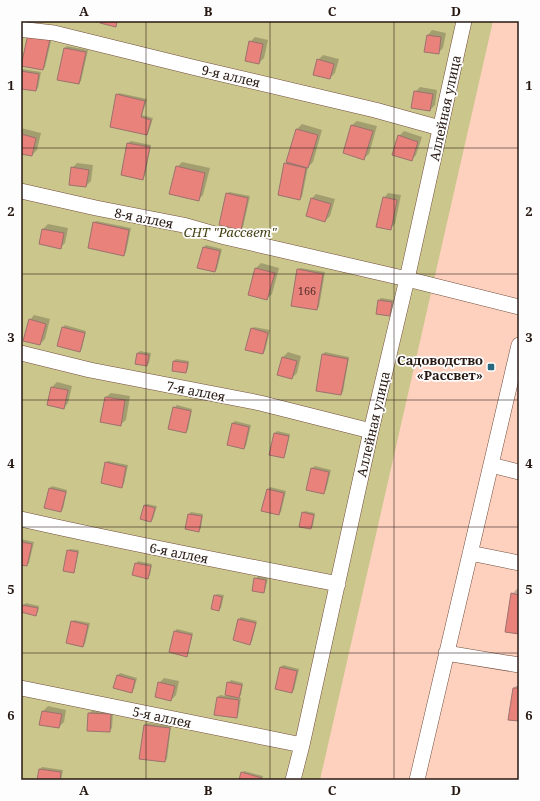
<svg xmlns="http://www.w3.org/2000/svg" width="540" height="801" viewBox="0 0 540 801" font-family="'Noto Serif',serif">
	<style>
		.green { fill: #cbc68b }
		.shadow { fill: #0003 }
		.building { fill: #ea827c; stroke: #9d716e }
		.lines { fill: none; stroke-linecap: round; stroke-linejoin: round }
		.minor-casing { stroke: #724d3e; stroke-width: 16 }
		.minor { stroke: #fff; stroke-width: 15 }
		.grid { fill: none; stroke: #271812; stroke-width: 1; stroke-opacity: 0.55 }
		.poi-dot { fill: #29687d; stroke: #fdfdfd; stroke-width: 1.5 }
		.labels { text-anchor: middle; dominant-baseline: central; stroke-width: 3.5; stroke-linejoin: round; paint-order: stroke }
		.number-label { font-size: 11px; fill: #58322c }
		.street-label { font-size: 13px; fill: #271812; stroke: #fdfdfd }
		.park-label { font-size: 13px; font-style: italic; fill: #464216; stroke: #fdfdfd }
		.poi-label { font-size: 13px; font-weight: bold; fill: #271812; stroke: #fdfdfd; text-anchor: end }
		.neatline { fill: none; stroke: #271812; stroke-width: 1.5 }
		.grid-label { font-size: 13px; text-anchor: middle; font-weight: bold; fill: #271812 }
	</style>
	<rect width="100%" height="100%" fill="#fdd1be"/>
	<path class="green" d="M21,21h472l-173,759h-299z"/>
	<path class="shadow" d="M432,30l14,3 -3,15 -5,5 -10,-18z
		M52,37l-7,30 -2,2 -21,-4z
		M255,37l13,3 -4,18 -5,5 -9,-21z
		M67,46l21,4 -7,31 -2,2 -21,-4 7,-31z
		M323,55l16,4 -4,14 -5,5 -12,-18z
		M22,69l19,3 -3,16 -2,2 -15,-2v-18z
		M420,87l17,3 -2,15 -5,5 -15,-18z
		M119,93l28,6 -5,16 11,3 -4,13 -2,3 -30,-39z
		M357,121l20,5 -8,28 -5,4 -12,-33z
		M302,124l20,6 -9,32 -5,5 -6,30 -3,2 -14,-35 3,-3 9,-32z
		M21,128l20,5 -4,17 -5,5 -11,-2z
		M404,131l18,6 -6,18 -5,5 -12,-24z
		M131,141l20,4 -6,31 -3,2 -14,-35z
		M182,162l28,6 -7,27 -5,5 -21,-33z
		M77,163l16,2 -2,16 -5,5 -14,-18z
		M229,192l21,4 -7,31 -2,2 -14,-35z
		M388,193l13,2 -6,29 -5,5 -6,-31z
		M316,194l19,5 -5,17 -5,5 -14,-22z
		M96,221l35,7 -5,24 -2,3 -30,-32z
		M48,224l20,4 -3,15 -5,5 -20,-4 3,-15z
		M206,245l16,4 -5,20 -2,2 -16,-3 5,-21z
		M261,263l18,5 -7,26 -5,5 -11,-31z
		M300,268l25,4 -6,35 -2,2 -19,-39z
		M381,298l13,2 -2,13 -2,2 -11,-15z
		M34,315l16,4 -5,20 -5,5 -10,-24z
		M65,325l21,6 -4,17 -2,3 -17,-24z
		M254,327l16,3 -5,21 -2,2 -11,-24z
		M140,351l11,2 -2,10 -2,2 -9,-12z
		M288,352l13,4 -4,17 -5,5 -9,-21z
		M325,352l24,5 -6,35 -2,2 -18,-40z
		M176,359l13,2 -1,8 -2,3 -13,-2 1,-9z
		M57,382l15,4 -4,17 -4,5 -16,-4 4,-17z
		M111,393l19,3 -4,24 -5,4 -15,-27z
		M177,405l15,4 -4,21 -3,2 -11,-24z
		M235,421l16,4 -5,21 -2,2 -11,-25z
		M277,431l13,3 -5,21 -2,2 -8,-24z
		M108,461l20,4 -4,19 -3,3 -15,-24z
		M315,466l16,4 -5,20 -3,2 -11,-24z
		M52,486l15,4 -4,19 -2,2 -11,-23z
		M270,487l16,4 -5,21 -3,2 -11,-24z
		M147,504l10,2 -4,13 -2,2 -6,-15z
		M305,511l10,2 -2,13 -3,2 -7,-15z
		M191,512l12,2 -2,14 -2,3 -13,-2 3,-15z
		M21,539l13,3 -5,21 -2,2 -6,-1z
		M70,549l9,1 -4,19 -2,3 -5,-21z
		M138,561l14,3 -2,11 -2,2 -12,-13z
		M258,576l10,2 -3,12 -2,2 -8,-13z
		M519,587v46l-7,-39z
		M217,594l7,1 -3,13 -2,2 -4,-14z
		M26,603l13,3 -1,6 -3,3 -13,-4 1,-6z
		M241,617l16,4 -5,20 -2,3 -11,-25z
		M74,620l16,3 -5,21 -2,2 -11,-24z
		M177,629l16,4 -5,20 -2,3 -16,-4 5,-21z
		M283,665l16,4 -5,21 -2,2 -11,-25z
		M120,673l17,5 -3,11 -3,3 -16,-5 3,-12z
		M164,678l15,3 -3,14 -5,5 -12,-17z
		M231,680l12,3 -2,12 -3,3h3l-3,17 -2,2 -18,-20 2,-2 6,1 2,-13z
		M516,686h3v34l-9,-1 4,-31z
		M48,706l18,4 -2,12 -5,5 -19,-3 3,-13z
		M92,711l21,1 -1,16 -3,3 -20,-18z
		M147,723l24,3 -4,33 -2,2 -21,-36z
		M42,767l21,3 -2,10h-23l2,-11z
		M244,771l19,5 -1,4h-22l2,-7z"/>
	<path class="building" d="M100,21h17l-1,6 -16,-4z
		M28,34l22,5 -7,31 -22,-4z
		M427,35l14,2 -2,17 -15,-2z
		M249,41l14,3 -4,20 -14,-3z
		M64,48l22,4 -7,32 -22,-4z
		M317,59l17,5 -4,15 -17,-4z
		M21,71l18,3 -3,17 -15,-2z
		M414,91l19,3 -3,17 -19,-3z
		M116,94l29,7 -4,16 10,3 -4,15 -37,-8z
		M351,125l22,6 -9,29 -21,-7z
		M296,129l22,6 -10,33 -22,-6z
		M21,134l15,4 -4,18 -11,-2z
		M398,135l20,7 -6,19 -20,-6z
		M127,143l23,4 -7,33 -22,-5z
		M284,163l22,5 -6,32 -22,-5z
		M176,166l29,7 -6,28 -30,-7z
		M71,167l18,3 -3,17 -17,-2z
		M226,193l22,5 -7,32 -22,-5z
		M383,197l14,3 -6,30 -15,-3z
		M311,198l20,6 -6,18 -19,-6z
		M93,222l36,8 -5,26 -36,-8z
		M42,229l22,4 -3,16 -22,-5z
		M203,247l17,4 -5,21 -18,-4z
		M255,268l20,5 -8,27 -19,-5z
		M297,269l26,5 -6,36 -26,-4z
		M378,300l14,2 -2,14 -14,-2z
		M29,319l17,5 -6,21 -17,-4z
		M62,327l23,6 -5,19 -23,-6z
		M251,328l17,5 -5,21 -18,-4z
		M137,353l12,2 -2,11 -12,-2z
		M322,354l26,5 -7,36 -25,-4z
		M282,357l15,4 -5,18 -15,-4z
		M173,361l15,2 -2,10 -14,-2z
		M51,387l17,3 -4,19 -17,-4z
		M105,397l20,3 -4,26 -21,-4z
		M173,407l18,4 -5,22 -18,-4z
		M232,423l17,4 -5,22 -17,-4z
		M274,433l15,3 -5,22 -15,-3z
		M105,462l21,5 -4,21 -21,-5z
		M311,468l18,4 -5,22 -18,-4z
		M49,488l17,4 -5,20 -17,-4z
		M267,489l17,4 -5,22 -18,-4z
		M144,505l11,3 -4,14 -11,-3z
		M302,512l12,3 -3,14 -12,-2z
		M188,514l14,2 -3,16 -14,-3z
		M21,542l11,2 -5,22 -6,-1z
		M67,550l11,2 -4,21 -11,-2z
		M135,563l16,3 -3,13 -16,-4z
		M254,578l12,2 -2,13 -12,-2z
		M511,593l8,2v39l-14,-2z
		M214,595l8,2 -3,14 -8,-2z
		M22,605l16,3 -2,8 -15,-4z
		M238,619l18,4 -6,22 -17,-5z
		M71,621l17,4 -5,22 -17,-4z
		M174,631l18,4 -5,22 -18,-5z
		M280,667l17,4 -5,22 -17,-4z
		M117,675l18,5 -3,13 -19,-5z
		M158,682l17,4 -4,15 -16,-4z
		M227,682l15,3 -3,13 -14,-3z
		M513,688h6v33l-11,-1z
		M217,697l22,3 -2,18 -23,-3z
		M42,711l20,3 -3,14 -20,-3z
		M88,713l23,1 -1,18 -23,-1z
		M144,725l26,3 -5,34 -26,-3z
		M39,769l22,3 -1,8h-23z
		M241,772l21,6 -1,2h-22z"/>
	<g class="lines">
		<defs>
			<path id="minor" d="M21,29l6,1 27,3 138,34 183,43 65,18
				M21,191l75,17 87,17 42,12 182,42 112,28
				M21,353l69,17 170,33 111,28
				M491,465l28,7
				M21,519c105,24 211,44 317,65
				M470,553l49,10
				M446,653l73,12
				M21,688l281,57
				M293,780l9,-35 69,-314 36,-152 57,-258
				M417,780l102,-435"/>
		</defs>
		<use href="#minor" class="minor-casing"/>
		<use href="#minor" class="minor"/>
	</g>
	<path class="grid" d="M146,21v759M270,21v759M394,21v759M21,148h498M21,274h498M21,400h498M21,527h498M21,653h498"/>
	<rect class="poi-dot" x="487" y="363" width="8" height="8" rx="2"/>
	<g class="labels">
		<g class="number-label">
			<text x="307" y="290">166</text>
		</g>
		<g class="street-label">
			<text transform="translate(231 76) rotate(13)">9-я аллея</text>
			<text transform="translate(445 108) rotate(-78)">Аллейная улица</text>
			<text transform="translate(144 218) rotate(11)">8-я аллея</text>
			<text transform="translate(196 391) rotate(11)">7-я аллея</text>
			<text transform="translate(373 424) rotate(-77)">Аллейная улица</text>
			<text transform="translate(179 553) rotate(11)">6-я аллея</text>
			<text transform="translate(162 717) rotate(12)">5-я аллея</text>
		</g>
		<g class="park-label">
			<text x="230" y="232">СНТ "Рассвет"</text>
		</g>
		<g class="poi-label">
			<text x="483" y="360">Садоводство<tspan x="483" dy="15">«Рассвет»</tspan></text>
		</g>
	</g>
	<rect width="540" height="801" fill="none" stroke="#fdfdfd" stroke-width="44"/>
	<rect x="22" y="22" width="496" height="757" class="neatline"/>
	<g class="grid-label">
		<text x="84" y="16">A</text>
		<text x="208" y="16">B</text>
		<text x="332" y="16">C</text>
		<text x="456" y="16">D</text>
		<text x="11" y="90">1</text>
		<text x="529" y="90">1</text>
		<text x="11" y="216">2</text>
		<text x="529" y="216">2</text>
		<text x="11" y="342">3</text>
		<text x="529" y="342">3</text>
		<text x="11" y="468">4</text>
		<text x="529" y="468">4</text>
		<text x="11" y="594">5</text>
		<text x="529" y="594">5</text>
		<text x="11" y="720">6</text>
		<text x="529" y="720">6</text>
		<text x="84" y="795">A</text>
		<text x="208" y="795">B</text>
		<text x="332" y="795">C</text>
		<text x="456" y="795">D</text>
	</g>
</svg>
